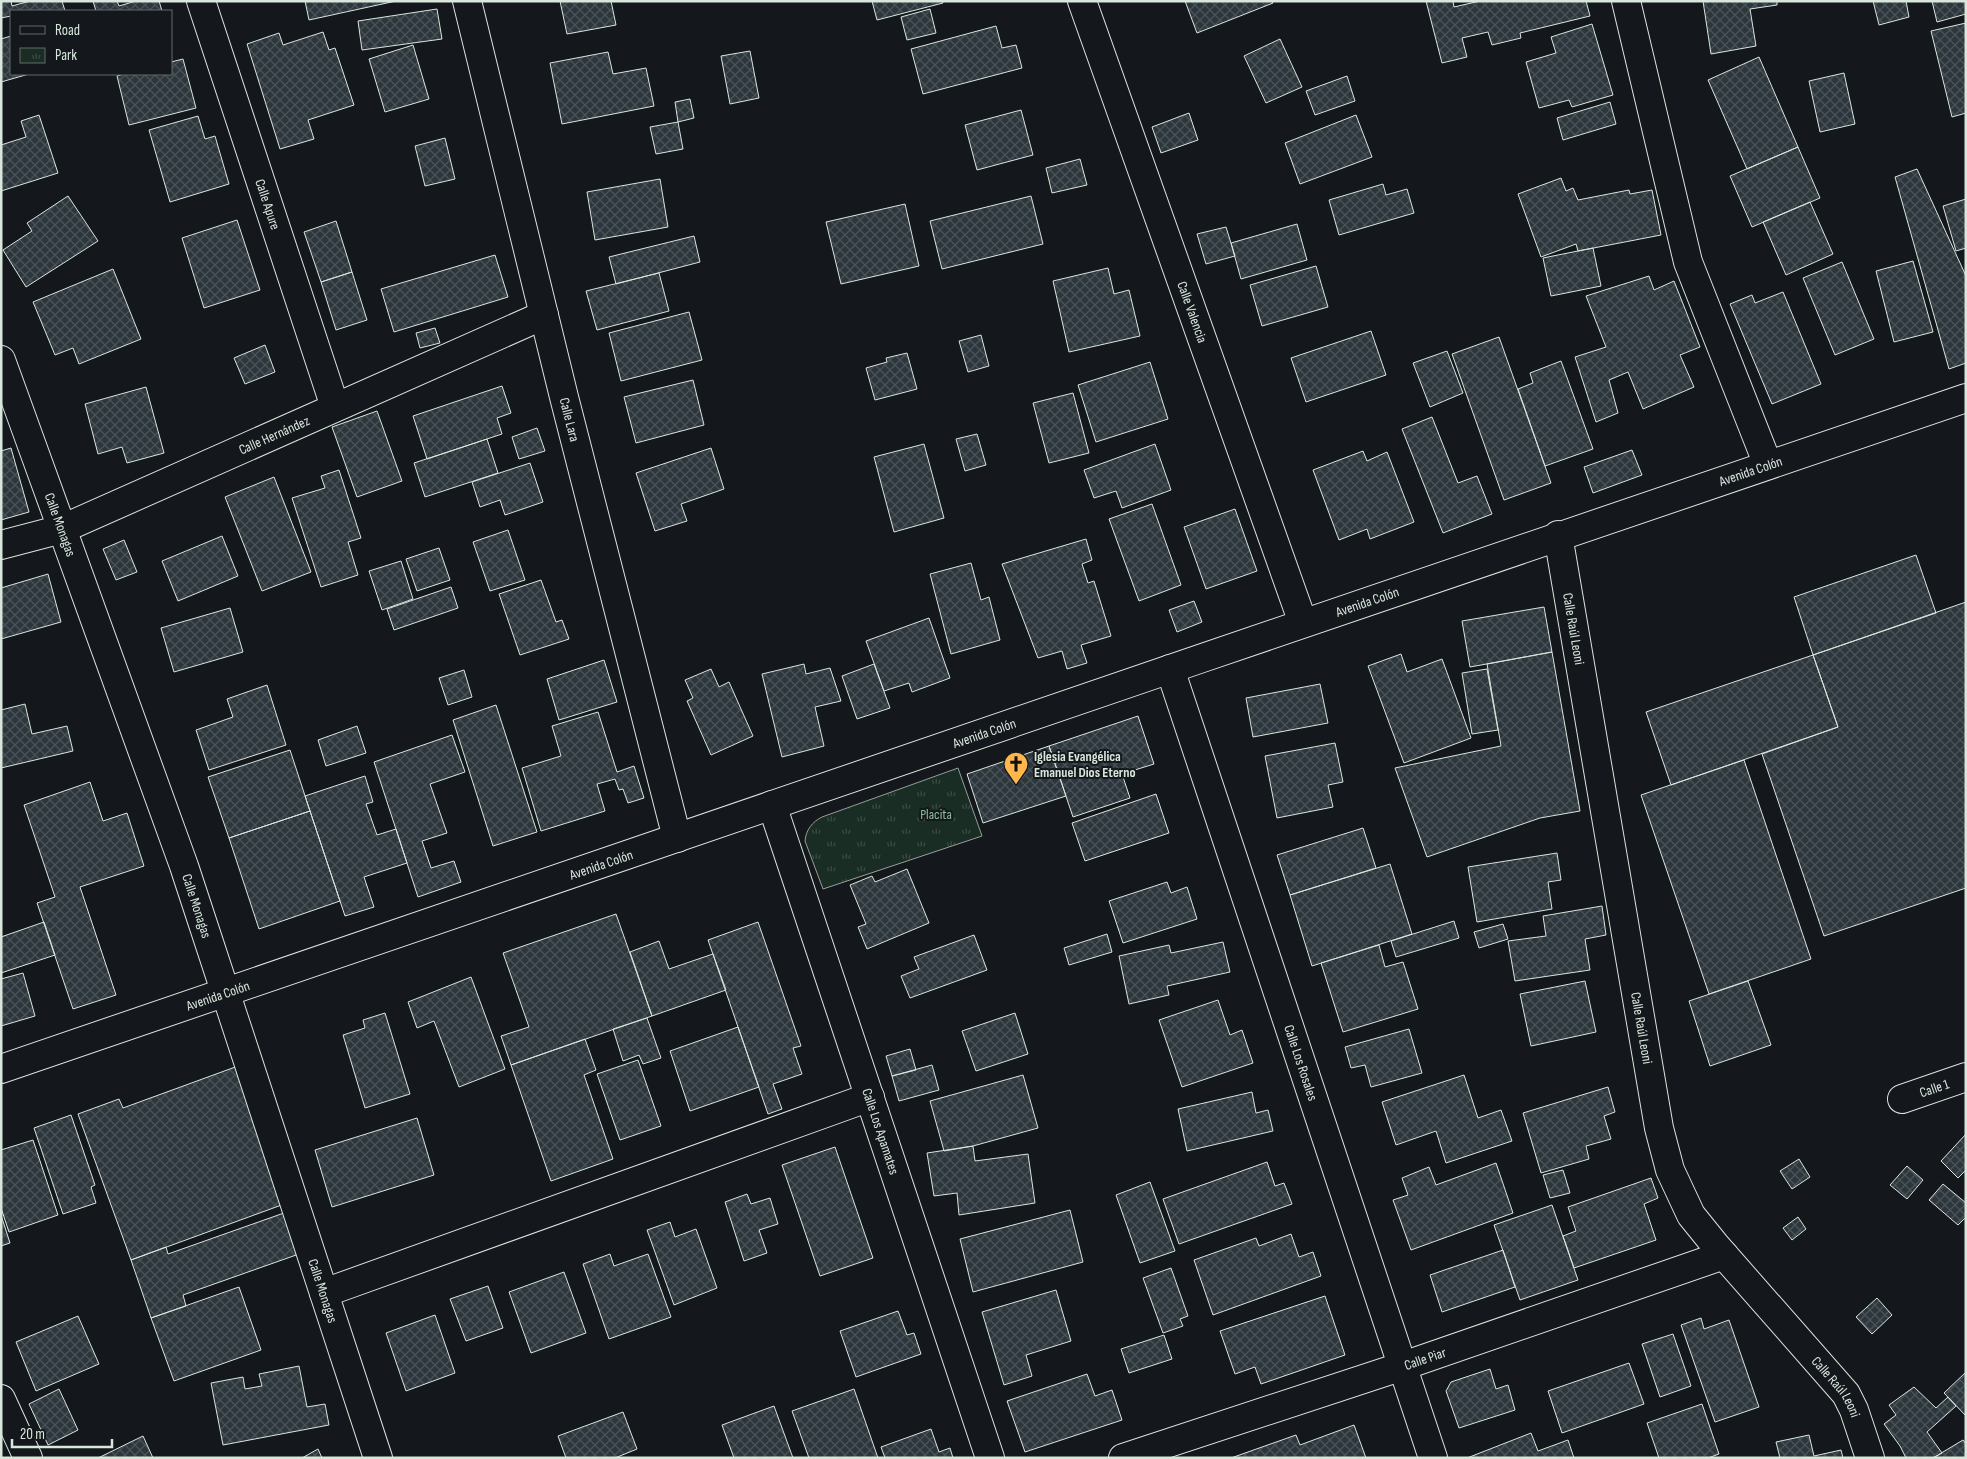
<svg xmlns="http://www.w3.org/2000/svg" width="1967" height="1459" viewBox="0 0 1967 1459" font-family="'Sofia Sans Condensed',sans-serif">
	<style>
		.park { fill: url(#park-tufts); stroke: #939e99 }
		.building { fill: url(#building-cross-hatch); stroke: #d8e6dc }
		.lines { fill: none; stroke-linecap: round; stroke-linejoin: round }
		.street-casing { stroke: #d8e6dc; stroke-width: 30 }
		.street { stroke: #14181c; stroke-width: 28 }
		.labels { text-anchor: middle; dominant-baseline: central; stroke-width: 4; stroke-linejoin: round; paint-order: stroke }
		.street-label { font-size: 14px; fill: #d8e6dc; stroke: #14181c }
		.poi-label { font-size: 14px; font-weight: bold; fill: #d8e6dc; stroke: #14181c; text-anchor: start }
		.park-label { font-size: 14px; fill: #8ac095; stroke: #14181c }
	</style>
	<defs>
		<pattern id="park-tufts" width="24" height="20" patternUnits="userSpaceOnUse" patternTransform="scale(1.25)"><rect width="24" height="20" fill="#1a2d24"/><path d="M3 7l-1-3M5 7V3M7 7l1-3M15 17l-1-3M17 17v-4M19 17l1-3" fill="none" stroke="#3b4b43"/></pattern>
		<pattern id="building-cross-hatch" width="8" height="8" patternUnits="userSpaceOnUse" patternTransform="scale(1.25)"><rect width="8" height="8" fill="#2c363c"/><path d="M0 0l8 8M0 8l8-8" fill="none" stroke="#4a5358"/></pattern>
	</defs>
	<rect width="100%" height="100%" fill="#14181c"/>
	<path class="park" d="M958,768l24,68 -159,53 -18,-48c1,-11 7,-19 17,-24z"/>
	<path class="building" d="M1,1h10l1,5 18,-5h32l3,10h-54v5l-10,2z
		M93,1h24l2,5 17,-5h23l3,10h-66z
		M305,1h91l-87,19z
		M560,1h51l5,24 -49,9z
		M872,1h70l1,2 -66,17z
		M1185,1h87l1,2 -76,30z
		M1426,1h27l1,6 26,-6h106l4,15 -70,17 1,5 -29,7 -4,-13 -26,6 5,19 -25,6z
		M1703,1h74v4l-27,4 6,37 -45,8z
		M1873,1h33l3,16 -30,8z
		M1932,1h34v13l-29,8z
		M437,9l5,30 -80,11 -4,-29z
		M930,9l6,24 -29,7 -6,-23z
		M1966,23v90l-14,4 -21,-86z
		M1592,24l21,71 -41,12 -3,-7 -30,8 -13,-46 30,-9 -5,-16z
		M996,26l6,22 14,-3 6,23 -99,26 -12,-45z
		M323,32l6,18 6,-2 19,57 -46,15 6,19 -34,10 -33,-105 32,-11 4,12z
		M11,36v38h18l-28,8v-43z
		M1280,39l22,48 -36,16 -22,-47z
		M413,45l16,54 -44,13 -16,-53z
		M750,51l9,47 -29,6 -9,-48z
		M608,52l5,22 33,-6 8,38 -92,18 -12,-61z
		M1759,57l39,90 -51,22 -39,-89z
		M183,59l13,49 -67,17 -12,-49 7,-2h47v-12z
		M1844,73l11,51 -35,8 -11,-51z
		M1347,76l8,25 -40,14 -9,-24z
		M690,99l4,19 -16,4 -3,-20z
		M1610,102l6,22 -53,16 -6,-22z
		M1021,110l12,45 -56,15 -12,-45z
		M1189,113l9,27 -37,13 -9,-26z
		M39,115l19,58 -57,18v-46l25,-8 -5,-16z
		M1356,115l16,42 -72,27 -15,-41z
		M198,116l7,23 10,-3 14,48 -59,18 -21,-72z
		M678,122l5,27 -27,5 -6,-27z
		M445,138l10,41 -30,7 -10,-40z
		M1798,147l22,51 -68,29 -22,-51z
		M1080,159l7,26 -35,8 -6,-25z
		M1917,169l49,107v87l-17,6 -54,-192z
		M1561,178l5,13 7,-3 5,12 51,-10 1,4 22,-4 9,45 -83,16 -2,-7 -35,13 -23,-63z
		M660,179l8,48 -73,13 -8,-48z
		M1383,184l3,11 21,-6 7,24 -75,22 -10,-35z
		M68,196l30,45 -72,46 -23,-37 29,-19 -5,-8z
		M1031,196l12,48 -101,25 -12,-48z
		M1966,199v49l-10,3 -13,-45z
		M1810,202l23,52 -47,21 -23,-53z
		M905,204l14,62 -78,18 -15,-62z
		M237,220l23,70 -56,18 -22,-70z
		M336,221l16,51 -31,10 -17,-50z
		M1297,224l10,36 -66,19 -10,-36z
		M1226,227l9,29 -29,8 -9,-30z
		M694,236l6,26 -84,22 -7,-27z
		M1593,248l8,38 -50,10 -8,-38z
		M495,255l13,42 -114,35 -13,-43z
		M1913,261l20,71 -39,10 -18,-71z
		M1842,262l32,77 -39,16 -32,-77z
		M1316,266l12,41 -66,19 -12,-41z
		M1108,268l6,26 15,-4 11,46 -71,16 -16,-71z
		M113,269l28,70 -62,25 -6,-16 -18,7 -22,-53z
		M352,272l15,48 -31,10 -15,-48z
		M659,273l10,38 -72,19 -11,-39z
		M1649,276l5,14 20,-9 26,66 -20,8 14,32 -51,22 -15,-37 -19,8 9,33 -22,9 -21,-65 31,-10 -20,-51z
		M1783,292l38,92 -49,20 -42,-100 22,-9 3,8z
		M689,312l13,48 -81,21 -12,-48z
		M435,328l5,15 -20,5 -4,-15z
		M1371,331l15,44 -80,27 -15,-44z
		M981,335l8,31 -21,6 -9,-31z
		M1499,337l52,146 -47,17 -52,-146z
		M265,345l10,27 -30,12 -11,-26z
		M1447,351l16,42 -33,14 -17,-44z
		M907,353l10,36 -42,11 -9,-32 21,-6 -1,-4z
		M1561,361l32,88 -48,17 -27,-77 15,-6 -3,-10z
		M1150,362l18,57 -72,23 -18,-57z
		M693,380l11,45 -68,18 -12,-46z
		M502,386l9,27 -14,5 5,16 -75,25 -14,-43z
		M146,387l18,66 -37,10 -5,-16 -24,7 -13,-50z
		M1073,393l16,60 -40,10 -16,-60z
		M377,411l25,70 -45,16 -25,-70z
		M1432,417l26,66 19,-7 15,38 -49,19 -41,-104z
		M537,428l8,23 -26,8 -7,-22z
		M977,434l9,31 -21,6 -9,-32z
		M487,439l11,34 -73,24 -11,-34z
		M924,444l20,74 -50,14 -20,-75z
		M1155,444l16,46 -49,18 -6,-17 -22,7 -10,-28z
		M11,448l18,64 -28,8v-69z
		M711,448l13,41 -43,15 6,17 -32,10 -19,-58z
		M1632,450l10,25 -49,18 -9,-26z
		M1363,451l4,10 20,-9 27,70 -44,17 -3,-10 -28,11 -26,-70z
		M530,463l13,39 -38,13 -5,-15 -20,7 -8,-25z
		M339,470l22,68 -13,4 10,33 -37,12 -29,-89 33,-10 -4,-12z
		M274,477l37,95 -49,19 -37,-94z
		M1152,504l29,81 -42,16 -30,-82z
		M1235,509l22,62 -51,18 -22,-62z
		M508,530l17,50 -35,11 -17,-49z
		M222,536l16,40 -60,25 -16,-40z
		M1086,539l6,21 -10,4 6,19 6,-2 17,55 -30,9 6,18 -20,6 -5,-18 -24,7 -36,-94z
		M124,540l13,32 -21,8 -13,-31z
		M439,548l11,32 -33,11 -11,-32z
		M1916,555l20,58 -123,42 -19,-58z
		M401,561l12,38 -31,11 -13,-39z
		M971,563l10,37 8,-3 11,43 -49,14 -21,-80z
		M48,574l13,48 -60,17v-51z
		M541,580l15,42 6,-2 7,19 -49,16 -21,-61z
		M451,587l7,21 -64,22 -7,-21z
		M1194,601l8,21 -25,10 -8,-22z
		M1966,602v286l-142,48 -62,-182 76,-27 -25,-72z
		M1544,607l8,45 -82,15 -8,-46z
		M230,608l13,44 -69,20 -13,-44z
		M929,618l21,60 -38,14 -3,-9 -25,8 -18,-50z
		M1552,652l28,159 -40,7 -113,39 -32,-89 106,-22 -14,-82z
		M1401,654l6,18 35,-13 29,79 -67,25 -36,-97z
		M1813,655l25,72 -167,58 -25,-73z
		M604,660l13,42 -58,18 -12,-41z
		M804,664l2,10 24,-6 11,33 -26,6 9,39 -42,11 -20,-83z
		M874,664l16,44 -33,11 -15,-43z
		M711,669l8,18 10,-5 24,54 -42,19 -24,-54 6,-3 -8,-18z
		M1487,669l11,61 -26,4 -10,-61z
		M464,670l8,27 -24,8 -9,-27z
		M1320,684l8,39 -75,14 -7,-39z
		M267,685l19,60 -77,25 -13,-40 37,-13 -6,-18z
		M25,704l7,30 35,-8 6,25 -72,17v-58z
		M496,705l41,127 -44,14 -40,-126z
		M598,712l19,60 17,-6 10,32 -16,5 -5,-14 -4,1 -4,-11 -18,5 8,27 -64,20 -19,-63 39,-12 -9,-30z
		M1138,716l16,48 -32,10 8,24 -57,19 -24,-71z
		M357,726l9,27 -40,13 -8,-26z
		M452,735l13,37 -35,12 17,49 -25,8 9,27 23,-7 7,21 -43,15 -44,-135z
		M1335,743l8,39 -15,3 5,22 -56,11 -12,-62z
		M1049,746l17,50 -83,27 -16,-49z
		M290,750l20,61 -81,27 -21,-61z
		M1744,760l67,199 -102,35 -68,-199z
		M365,776l8,26 -7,2 11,31 19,-6 11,34 -43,14 10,30 -29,9 -40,-120z
		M90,782l13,39 24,-8 17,53 -64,21 36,108 -43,14 -36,-106 18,-6 -31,-92z
		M1156,794l13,39 -84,28 -13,-38z
		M310,811l30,90 -81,28 -30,-91z
		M1363,828l13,40 -86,27 -13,-40z
		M1557,853l4,27 -13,2 4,27 -75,13 -9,-55z
		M1390,864l22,70 -100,32 -22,-71z
		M907,869l22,54 -62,26 -9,-22 8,-3 -16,-39 22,-9 3,6z
		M1167,882l4,11 16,-6 10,32 -74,24 -14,-42z
		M1602,906l4,29 -21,4 5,31 -75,11 -7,-40 38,-5 -3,-20z
		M616,914l36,102 -141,49 -10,-29 28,-9 -26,-74z
		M1454,921l5,17 -63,19 -5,-16z
		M44,922l11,33 -54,18v-36z
		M758,922l43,124 -8,2 9,26 -29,10 9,25 -14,5 -60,-174z
		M1503,924l5,15 -29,9 -5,-16z
		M1107,934l5,18 -43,13 -5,-17z
		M974,935l13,35 -77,28 -9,-22 18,-7 -5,-12z
		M659,941l10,28 44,-15 13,36 -74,26 -22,-64z
		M1223,942l7,30 -63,14 2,9 -40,9 -10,-48 50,-11 2,8z
		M1379,945l6,22 18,-5 15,47 -75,23 -22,-69z
		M23,973l12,43 -34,10v-47z
		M471,977l34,92 -46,18 -25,-66 -17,7 -9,-26z
		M1585,981l11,51 -65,14 -11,-52z
		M1748,981l23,64 -61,21 -21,-65z
		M1218,1000l12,35 12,-5 11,33 -71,24 -23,-67z
		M385,1013l25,81 -45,14 -22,-73 22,-7 -2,-8z
		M1015,1013l13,41 -52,17 -14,-40z
		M647,1018l14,40 -18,6 -4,-9 -16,6 -10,-32z
		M738,1027l21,60 -69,24 -20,-60z
		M1409,1029l13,44 -51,14 -6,-22 -14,3 -6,-21z
		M585,1039l11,31 -12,5 29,84 -62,22 -40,-116z
		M910,1049l6,21 -24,6 -6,-20z
		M638,1060l23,66 -41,14 -23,-66z
		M932,1065l7,25 -40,11 -7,-25z
		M238,1066l49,137 -156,57 -53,-146 41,-15 4,9z
		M1023,1075l15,53 -65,18 -29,5 -14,-50z
		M1464,1075l14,43 23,-8 11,31 -66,22 -10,-32 -40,14 -14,-43z
		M1608,1087l7,25 -11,4 7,23 -25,7 3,13 -48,14 -18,-60z
		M1252,1092l4,21 12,-3 5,21 -86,20 -9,-42z
		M71,1115l24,70 -4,2 5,16 -33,11 -29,-86z
		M417,1118l17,57 -102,32 -17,-57z
		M1966,1134v36l-8,8 -17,-17z
		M33,1140l25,75 -49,17 -8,-24v-58z
		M973,1146l2,15 53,-7 7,49 -76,12 -2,-22 -23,3 -7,-43z
		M835,1147l38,111 -53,18 -38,-111z
		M1799,1159l11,18 -18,12 -12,-18z
		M1267,1162l8,24 9,-3 8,21 -113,40 -16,-45z
		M1496,1163l17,50 -102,37 -18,-50 15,-5 -6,-17 27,-11 7,18z
		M1907,1166l16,14 -16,19 -17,-14z
		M1563,1170l7,23 -20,5 -7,-23z
		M1651,1178l7,20 -14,6 12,36 -82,28 -11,-32 13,-5 -8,-24z
		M1150,1182l25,69 -35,12 -24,-68z
		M1943,1184l23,19v14l-8,8 -29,-25z
		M747,1194l4,10 19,-6 8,26 -19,6 8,23 -23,8 -19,-59z
		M1552,1205l26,75 -58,20 -26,-75z
		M1070,1210l13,52 -110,30 -13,-53z
		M284,1213l15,41 -116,41 3,11 -35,12 -20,-58 35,-13 2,7z
		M1,1215l9,28 -9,3z
		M1798,1217l8,12 -14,11 -9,-12z
		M670,1222l5,15 21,-8 21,59 -43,17 -27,-75z
		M1291,1234l8,23 14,-5 8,24 -108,39 -19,-55 62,-22 3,8z
		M1503,1250l12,37 -73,25 -12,-37z
		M610,1254l4,12 34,-12 23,63 -62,22 -26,-75z
		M1171,1268l17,48 -8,3 3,7 -20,7 -20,-55z
		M564,1272l22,61 -55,20 -22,-61z
		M488,1286l15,42 -37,13 -16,-42z
		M239,1287l22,63 -87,31 -23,-63z
		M1056,1290l15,51 -45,14 6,21 -28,9 -22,-73z
		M1325,1296l20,59 -84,29 -6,-17 -20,7 -15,-43z
		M1877,1298l15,17 -20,19 -16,-17z
		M898,1311l9,24 7,-2 7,21 -65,23 -16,-46z
		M435,1315l20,58 -49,18 -20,-58z
		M78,1316l21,48 -63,27 -20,-49z
		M1701,1318l3,11 25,-9 30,87 -44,15 -34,-97z
		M1673,1334l18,52 -31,11 -18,-53z
		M1164,1335l8,24 -43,14 -8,-24z
		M1629,1363l15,41 -82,29 -14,-42z
		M299,1366l8,41 18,-3 4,21 -106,20 -12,-62 32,-6 2,12 17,-3 -3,-12z
		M1490,1369l6,20 12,-4 7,25 -56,18 -13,-37 5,-9z
		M1966,1372v44l-22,-23z
		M1087,1374l8,22 17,-6 10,30 -97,32 -18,-51z
		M1914,1387l22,21 12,-11 8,9 -29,26 15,21 -9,5h-27l-6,-12 -16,-22 12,-9 -7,-10z
		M59,1389l19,41 -30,15 -19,-41z
		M854,1389l24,69h-69l-17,-47z
		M1702,1404l17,50 -11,4h-49l-12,-35z
		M774,1406l19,52h-59l-12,-33z
		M623,1412l14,37 -22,9h-49l-8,-22z
		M1354,1425l12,33h-135l65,-23 4,10z
		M931,1429l8,23 11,-4 3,10h-68l-4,-11z
		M1531,1433l7,18 30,-11 6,18h-107z
		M1809,1435l5,21 27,-6 2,8h-63l-4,-16z
		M143,1436l10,22h-55z
		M1963,1440l3,4v14h-33z
		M318,1449l4,9h-20z"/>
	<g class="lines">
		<defs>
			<g id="street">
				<path id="s1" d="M201,1l134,406"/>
				<path id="s2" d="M467,1l97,396 113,441"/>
				<path id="s3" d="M1082,1l221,622"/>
				<path d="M1626,1l62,261 80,203"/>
				<path id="s4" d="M1,360l183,506 194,592"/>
				<path id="s5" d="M1558,535l101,593 11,42 21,45 25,31 130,148 8,16 16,48"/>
				<path id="s6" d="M1,545l61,-16 482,-214"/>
				<path id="s7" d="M1170,669l263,789"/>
				<path id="s8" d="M772,805l218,653"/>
				<path id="s9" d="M1,1069c656,-222 1309,-450 1965,-671"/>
				<path id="s10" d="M1902,1099l64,-22"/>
				<path d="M324,1293l546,-196"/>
				<path d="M1,1399l27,59"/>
				<path id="s11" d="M1123,1458l280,-92 321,-111"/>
			</g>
		</defs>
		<use href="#street" class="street-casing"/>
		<use href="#street" class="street"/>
	</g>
	<defs>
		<symbol id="church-pin" viewBox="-11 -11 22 30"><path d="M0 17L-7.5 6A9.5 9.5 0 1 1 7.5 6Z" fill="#ffb74d" stroke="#14181c"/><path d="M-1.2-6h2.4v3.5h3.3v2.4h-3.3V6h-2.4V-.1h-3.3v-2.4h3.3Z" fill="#111"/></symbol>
	</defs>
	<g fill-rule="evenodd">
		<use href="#church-pin" x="1002" y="750" width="28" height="38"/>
	</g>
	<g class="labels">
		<g class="street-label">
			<text stroke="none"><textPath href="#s1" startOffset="214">Calle Apure</textPath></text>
			<text stroke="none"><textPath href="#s3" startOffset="330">Calle Valencia</textPath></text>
			<text stroke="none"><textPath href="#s2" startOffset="431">Calle Lara</textPath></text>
			<text stroke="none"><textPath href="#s6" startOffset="295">Calle Hernández</textPath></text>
			<text stroke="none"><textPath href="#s9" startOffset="1849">Avenida Colón</textPath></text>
			<text stroke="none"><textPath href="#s4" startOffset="175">Calle Monagas</textPath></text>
			<text stroke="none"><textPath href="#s9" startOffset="1444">Avenida Colón</textPath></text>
			<text stroke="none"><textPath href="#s5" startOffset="95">Calle Raúl Leoni</textPath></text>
			<text stroke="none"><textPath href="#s9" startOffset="1039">Avenida Colón</textPath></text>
			<text stroke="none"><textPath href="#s9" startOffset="634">Avenida Colón</textPath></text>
			<text stroke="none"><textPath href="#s4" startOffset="580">Calle Monagas</textPath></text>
			<text stroke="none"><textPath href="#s9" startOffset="229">Avenida Colón</textPath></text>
			<text stroke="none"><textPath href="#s5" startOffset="500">Calle Raúl Leoni</textPath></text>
			<text stroke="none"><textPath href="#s7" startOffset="415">Calle Los Rosales</textPath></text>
			<text stroke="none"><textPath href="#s10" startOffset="34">Calle 1</textPath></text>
			<text stroke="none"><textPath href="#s8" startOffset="344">Calle Los Apamates</textPath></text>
			<text stroke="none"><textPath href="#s4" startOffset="985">Calle Monagas</textPath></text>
			<text stroke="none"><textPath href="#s11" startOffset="318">Calle Piar</textPath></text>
			<text stroke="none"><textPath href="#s5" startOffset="920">Calle Raúl Leoni</textPath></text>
		</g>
		<g class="poi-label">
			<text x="1034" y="756">Iglesia Evangélica<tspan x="1034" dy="16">Emanuel Dios Eterno</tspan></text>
		</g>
		<g class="park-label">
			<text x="936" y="814">Placita</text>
		</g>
	</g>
	<rect width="1967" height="1459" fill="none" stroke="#d8e6dc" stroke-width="5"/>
	<rect x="10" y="10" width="162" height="65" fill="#14181c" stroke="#626a69"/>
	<rect x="20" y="26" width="25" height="8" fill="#14181c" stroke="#626a69"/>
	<text x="55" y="35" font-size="15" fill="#d8e6dc">Road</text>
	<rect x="20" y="48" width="25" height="15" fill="url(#park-tufts)" stroke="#626a69"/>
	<text x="55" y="60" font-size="15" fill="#d8e6dc">Park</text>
	<path d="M12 1439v8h100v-8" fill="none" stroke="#d8e6dc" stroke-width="2.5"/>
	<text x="20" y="1439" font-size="15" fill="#d8e6dc" stroke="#14181c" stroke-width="4" paint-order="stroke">20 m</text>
</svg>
